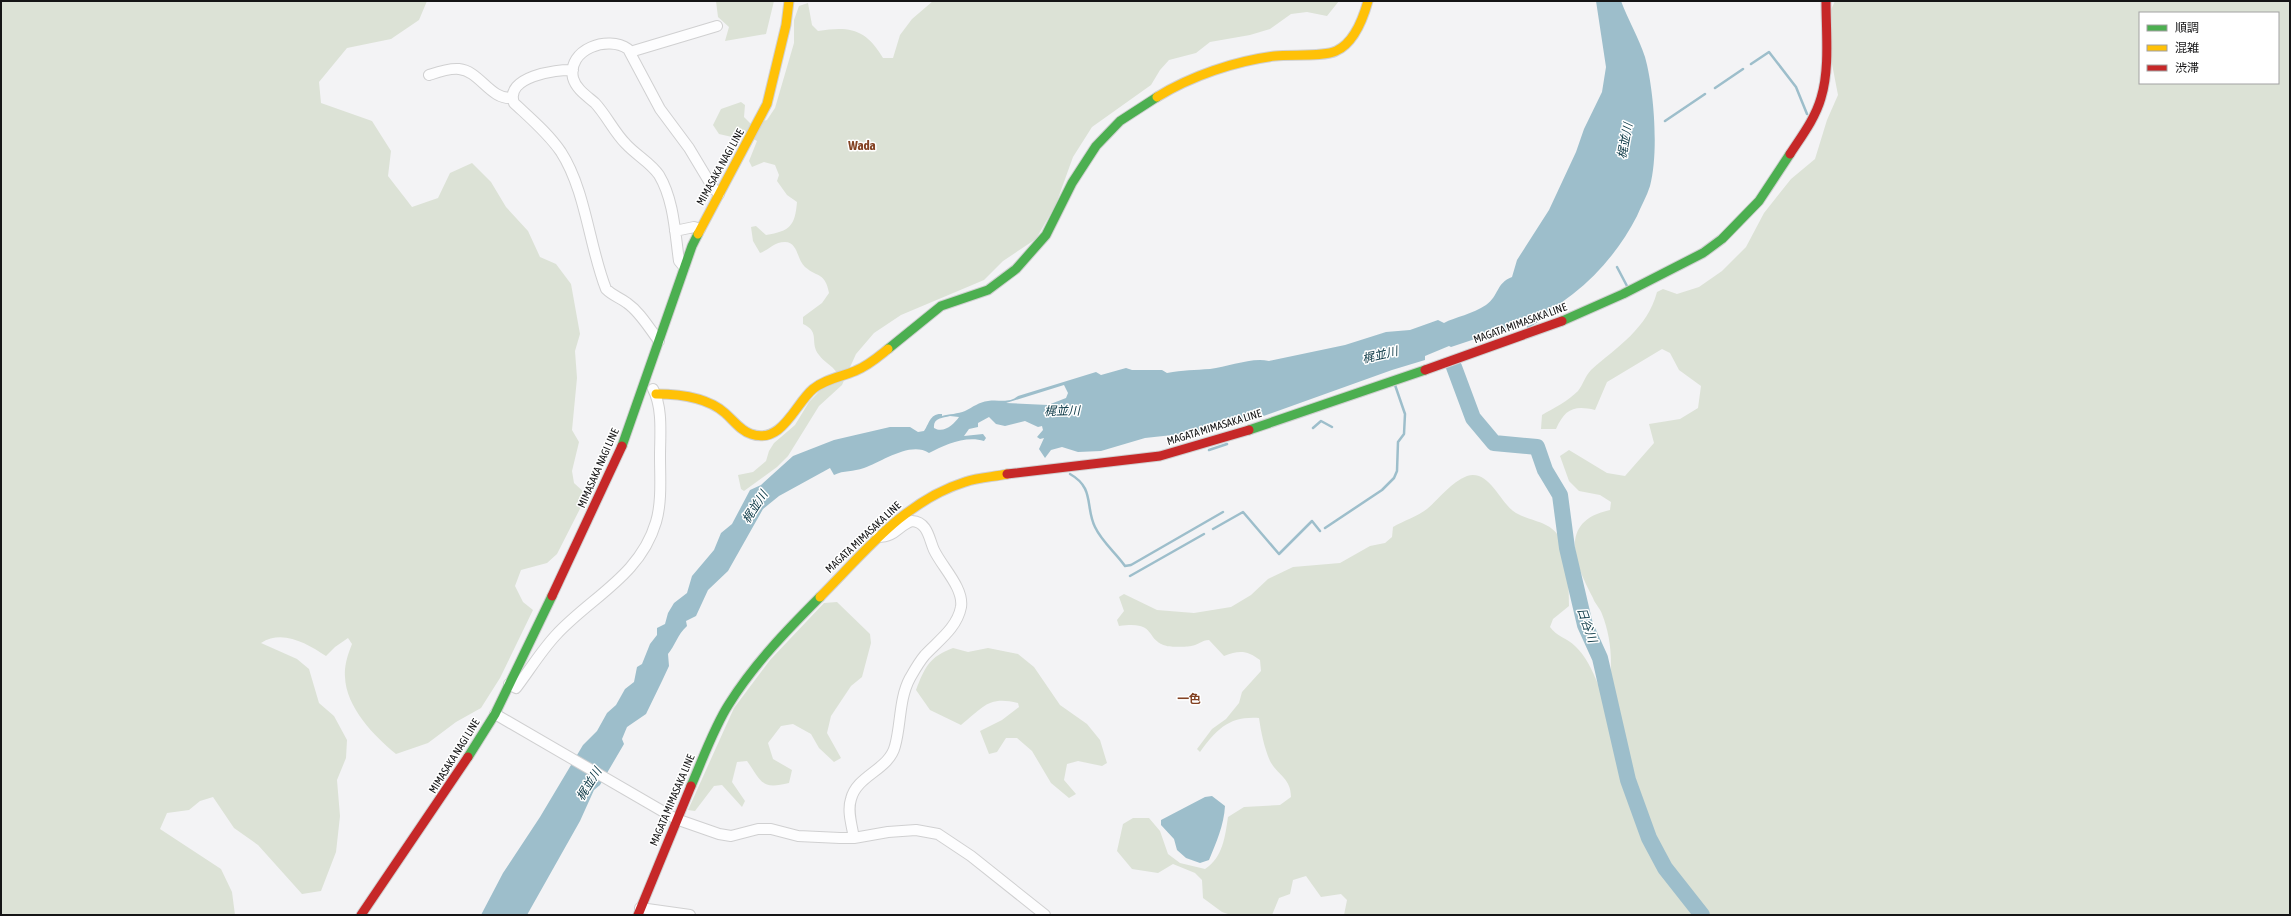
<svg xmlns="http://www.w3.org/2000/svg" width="2291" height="916" viewBox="0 0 2291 916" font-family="'Asap Condensed','Noto Sans JP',sans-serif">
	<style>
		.green { fill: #dce2d6; fill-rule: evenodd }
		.water { fill: #9dbecb; fill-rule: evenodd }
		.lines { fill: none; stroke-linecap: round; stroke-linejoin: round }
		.stream { stroke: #9dbecb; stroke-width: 2.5 }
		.river { stroke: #9dbecb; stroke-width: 16 }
		.street-casing { stroke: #d0d0d1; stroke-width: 12 }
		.fast-casing { stroke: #d0d0d1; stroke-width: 11 }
		.slow-casing { stroke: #d0d0d1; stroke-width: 11 }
		.jam-casing { stroke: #d0d0d1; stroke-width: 11 }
		.street { stroke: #fdfdfe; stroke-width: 10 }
		.fast { stroke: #4caf50; stroke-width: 9 }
		.slow { stroke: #ffc107; stroke-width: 9 }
		.jam { stroke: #c62828; stroke-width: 9 }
		.labels { text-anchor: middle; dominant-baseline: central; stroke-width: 3; stroke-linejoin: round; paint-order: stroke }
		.street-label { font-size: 11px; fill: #151516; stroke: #fff }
		.water-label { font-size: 12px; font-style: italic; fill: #0c3946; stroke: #fff }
		.neighbourhood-label { font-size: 12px; font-weight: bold; fill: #834223; stroke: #fff }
		.quarter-label { font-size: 13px; font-weight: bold; fill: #834223; stroke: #fff }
	</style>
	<rect width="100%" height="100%" fill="#f3f3f5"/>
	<path class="green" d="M1,1h426l-8,19 -28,19 -44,9 -28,34 2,21 51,18 19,30 -3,25 24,31 26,-9 12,-25 22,-10 19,19 15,25 22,24 12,26 16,7 15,20 9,50 -5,17 2,27 -5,52 7,12 -7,29 2,12 13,12 -30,59 -10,9 -26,7 -6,16 8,16 10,8 -33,68 -19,30 -25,14 -28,21 -32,11c-22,-18 -50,-47 -51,-77 -1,-11 3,-23 7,-33l-4,-6 -13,9 -9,9c-19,-12 -43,-27 -65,-13l36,16 12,10 10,34 15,13 13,24 -1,18 -9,22 3,36 -4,36 -15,39 -19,3 -44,-49 -24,-17 -21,-31 -13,4 -11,9 -22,3 -7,16 61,40 11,23 3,23h-234z
		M716,1h58l-8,33 -41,7 4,-14 -11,-10z
		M933,1h406l-12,15 -20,-4 -16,2 -21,15 -20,6 -40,7 -14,11 -27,7 -9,10 -9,15 -59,42 -19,30 -17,47 -20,35 -33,22 -19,19 -83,35 -27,18 -18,21 -14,31 -23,21 -31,50 -11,11 -33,24 -3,-2 -3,-14 15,-3 13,-11 3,-10 5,-8 21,-18 14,-23 28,-29c-5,-8 -13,-11 -18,-18 -10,-12 2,-23 -16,-31v-7l19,-14 7,-10c-4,-21 -11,-15 -24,-26 -8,-7 -7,-25 -20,-25 -11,0 -16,8 -25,11l-7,-12 -2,-14 5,-1 10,9c24,-4 29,-9 31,-33l-10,-7 -10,-14 2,-6 -4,-10 -11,-3 -12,5 -3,-6 8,-20 -12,-7 -13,3 -13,-3 -6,-9 8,-16 20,-7 4,3 -1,12 7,7 16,-4 8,-12 19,-65v-23l5,-14 9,-3 4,22 6,6c32,-5 48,-2 65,27h10l7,-23 12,-16z
		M1835,1h455v914h-946l3,-15 -6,-6 -20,3 -15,-21 -13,4 -3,14 -11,4 -7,17h-41l-9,-3 -19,-14 -1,-18 -7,-7 -22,-9 -15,9 -26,-4 -15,-18 6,-27 10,-6h16l11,13 8,23 12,9 25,6c18,-12 20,-32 23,-52l16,-10 36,-2 11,-8c0,-19 -13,-21 -21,-36 -6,-14 -9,-29 -11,-43 -30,-2 -42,11 -59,34l-3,-3 15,-20 14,-10 13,-16 3,-11 19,-21 -1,-11c-13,-10 -21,-10 -36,-4l-15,-16c-7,0 -11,5 -18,6 -3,1 -22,1 -24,0 -23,-6 -9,-26 -48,-20l-2,-6 7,-9 -5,-14 5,-3 33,16 37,3 37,-6 20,-12 17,-16 25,-12 47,-4 30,-17 15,-3 7,-6 1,-10c10,-6 25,-11 34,-18 13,-11 24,-27 40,-33 23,-7 33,28 49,37 16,9 36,8 45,27 7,16 8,49 8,66l-16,13 -3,8c7,10 17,11 25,19 11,10 17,24 23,38l11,2c4,-24 2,-49 -7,-72 -2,-6 -7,-10 -9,-16 -19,-35 -35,-77 17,-88l1,-8 -11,-7 -21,-4 -10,-10 -9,-25 9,-6 38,23 18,3 29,-33 -5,-19 31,-5 18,-11 3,-22 -22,-16 -9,-17 -8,-4 -55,33 -12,28c-21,-5 -30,-1 -39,19h-15l1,-14c12,-7 26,-14 36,-24 5,-6 7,-15 13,-21 27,-24 56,-41 66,-78l6,-3 14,5 22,-7 23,-16 24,-24 18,-34 27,-34 24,-20 12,-39 11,-25 -6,-31 -1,-54zM2140,13h138v70h-138z
		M837,602l33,32 1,9 -9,34 -11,9 -20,30 -4,17 14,25 -7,4 -15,-14 -8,-14 -18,-10 -12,2 -13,17 5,16 19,11 -3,13c-28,7 -27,-1 -42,-22l-10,1 -5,20 13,19 -3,6 -20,-22 -8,1 -19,25 -7,-1 46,-102 36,-48 54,-57z
		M953,648l15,4 20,-4 30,6 16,13 26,38 27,19 13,16 7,23 -5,3 -24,-5 -11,3 -3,16 12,14 -7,4 -18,-15 -19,-32 -15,-13h-11l-9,14 -8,2 -9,-23 22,-11 17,-13 -1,-4c-30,-7 -34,4 -57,22l-31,-15 -14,-20c9,-23 13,-33 37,-42z"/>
	<path class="water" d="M1596,1h25c7,19 18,37 24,56 9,32 14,96 5,129 -3,10 -9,20 -13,30 -29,57 -79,98 -139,119l-2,-3 -45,15 -2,-1 -24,10v4l-33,10 -151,54 -5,-2 -36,10 -55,6 -44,13 -23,1 -16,-5 -11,3 -6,8 -6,-9 5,-11 -4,1 -3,-2 6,-7 -1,-4 -4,1 -13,-6 -20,5 -9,-2 -7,-7 -11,6v4l-9,2 -5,7 19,-2 3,4 -2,3c-18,-6 -40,4 -55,12 -19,-12 -47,9 -65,15 -11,4 -20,2 -30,7l-4,-7 -51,28 -16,13 -35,62 -20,19 -12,26 -10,5 1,5c-10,9 -12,20 -19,28l1,12 -7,15 -16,33 -19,13 -5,12 2,5 -24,41 -6,5 -14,31 -53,94h-46l22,-42 37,-56 43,-72 14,-14 10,-18 9,-8 9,-16 9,-7 3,-15 5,-3 8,-20 7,-9v-7l8,-4 3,-11 6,-10 13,-10 5,-17 22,-26 7,-17 11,-9 18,-34 11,-5 32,-29 41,-16 56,-13h20l8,5 6,-1c5,-7 6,-18 18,-17v2c7,-2 16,-2 23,-5 8,-4 14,-9 23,-10 11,-2 20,3 30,-5l78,-24 5,3 25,-7 6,2h30l5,3c16,-3 28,-3 43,-4 19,-2 41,-12 59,-8l76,-16 41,-13 24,-2 28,-10 6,3c11,-6 29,-9 42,-18 13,-9 10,-22 26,-28l5,-17 32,-50 27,-58 8,-23 18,-37 4,-25zM1064,385l4,8 -2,5 -18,7 -42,-2zM950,416l9,1c-5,7 -15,17 -25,11 -1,-10 8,-10 16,-12z
		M1212,796l13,10c-1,19 -9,37 -16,54l-9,3 -14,-5 -9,-8 -3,-11 -13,-14v-5l44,-23z"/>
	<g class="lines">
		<path class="stream" d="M1751,64l18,-12 27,35 11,27
			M1715,88l28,-19
			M1665,121l40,-27
			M1617,267l10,19
			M1528,327l31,-20
			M1313,428l8,-7 11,6
			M1209,450l18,-6
			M1070,474c25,14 15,33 25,53 7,15 21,26 30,39l6,-1 92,-53
			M1325,528l57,-38 12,-12 3,-7 1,-29 6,-8 1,-20 -10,-29
			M1213,529l30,-17 36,42 33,-33 8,10
			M1130,576l74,-42"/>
		<path class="river" d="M1454,367l19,51 21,25 43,4 8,23 15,25 7,53 18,77 15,33 28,122 21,58 16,30 37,47"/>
		<defs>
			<path id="street" d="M630,52l87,-26
				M573,70c-17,-1 -69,7 -59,33 16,15 34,30 47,49 25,39 28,94 45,137 7,7 13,8 21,14 13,9 22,25 32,38
				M429,75c9,-3 20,-7 30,-6 21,2 31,31 53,29
				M675,231l19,-4 6,2
				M684,267l-5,-6c-4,-28 -5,-61 -20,-86 -8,-12 -23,-20 -33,-31 -12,-12 -19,-28 -31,-41 -8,-7 -19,-14 -22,-25 -6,-29 35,-43 55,-29l32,60 29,39 24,40 6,6
				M509,684l7,4c13,-17 25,-37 40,-53 35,-38 84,-59 100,-113 6,-20 4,-45 4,-66 0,-21 3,-48 -7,-67
				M495,714l181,105 43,15 12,2 27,-7h13l27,7 42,2h14l34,-6 28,-2 22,4 33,22 74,59
				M854,838c-2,-12 -7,-27 -3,-39 6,-24 38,-29 44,-53 6,-21 4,-48 15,-68 4,-7 9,-16 15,-23 13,-14 32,-27 36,-48 3,-19 -19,-40 -27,-57 -5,-11 -6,-28 -22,-29 -15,5 -16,16 -34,16
				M640,908l50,7"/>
			<path id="fast" d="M1562,321l61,-27 80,-41 19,-14 37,-38 31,-47
				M888,349l53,-43 47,-16 28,-21 30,-34 26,-52 24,-37 24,-25 37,-24
				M1249,430l176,-60
				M622,446l70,-200 6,-12
				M468,757l27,-43 57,-118
				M691,786c11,-25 23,-59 38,-82 25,-40 58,-74 91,-107"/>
			<path id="slow" d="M1157,97c34,-21 78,-36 118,-41 15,-2 49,1 61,-5 18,-8 27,-32 32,-50
				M698,234l69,-130 19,-79 3,-24
				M656,394c24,0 51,3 69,19 9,8 16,18 26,21 31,11 44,-30 62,-45 12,-10 28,-12 42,-18 13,-5 23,-14 33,-22
				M820,597c44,-44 84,-96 145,-115 14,-5 29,-5 42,-8"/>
			<path id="jam" d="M1790,154c11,-17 25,-35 31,-56 9,-29 5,-66 5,-97
				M1425,370l137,-49
				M1007,474l153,-18 89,-26
				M552,596l70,-150
				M361,915l107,-158
				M638,915l53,-129"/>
		</defs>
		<use href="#street" class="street-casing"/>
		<use href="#fast" class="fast-casing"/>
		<use href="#slow" class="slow-casing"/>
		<use href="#jam" class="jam-casing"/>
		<use href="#street" class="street"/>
		<use href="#fast" class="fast"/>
		<use href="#slow" class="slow"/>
		<use href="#jam" class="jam"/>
	</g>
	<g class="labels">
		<g class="street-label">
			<text transform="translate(720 167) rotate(-61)">MIMASAKA NAGI LINE</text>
			<text transform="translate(1520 323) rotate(-20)">MAGATA MIMASAKA LINE</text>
			<text transform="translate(1214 427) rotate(-17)">MAGATA MIMASAKA LINE</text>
			<text transform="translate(598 468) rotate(-66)">MIMASAKA NAGI LINE</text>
			<text transform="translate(863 537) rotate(-43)">MAGATA MIMASAKA LINE</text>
			<text transform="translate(454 756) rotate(-58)">MIMASAKA NAGI LINE</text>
			<text transform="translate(672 800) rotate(-67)">MAGATA MIMASAKA LINE</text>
		</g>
		<g class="water-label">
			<text transform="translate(1625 141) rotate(-79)">梶並川</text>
			<text transform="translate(1380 355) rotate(-13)">梶並川</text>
			<text transform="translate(1062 411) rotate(-1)">梶並川</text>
			<text transform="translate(755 507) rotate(-57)">梶並川</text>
			<text transform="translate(1587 625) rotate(71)">日谷川</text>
			<text transform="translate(589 784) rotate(-58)">梶並川</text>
		</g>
		<g class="neighbourhood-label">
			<text x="1189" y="699">一色</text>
		</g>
		<g class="quarter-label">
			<text x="862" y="145">Wada</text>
		</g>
	</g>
	<rect width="2291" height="916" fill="none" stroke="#151516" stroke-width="4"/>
	<rect x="2139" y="12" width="140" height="72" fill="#ffffff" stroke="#a1a1a2"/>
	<rect x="2147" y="25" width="20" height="6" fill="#4caf50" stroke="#a1a1a2"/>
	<text x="2175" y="32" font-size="12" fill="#151516">順調</text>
	<rect x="2147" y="45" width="20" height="6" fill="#ffc107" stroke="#a1a1a2"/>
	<text x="2175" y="52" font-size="12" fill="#151516">混雑</text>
	<rect x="2147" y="65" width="20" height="6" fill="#c62828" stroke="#a1a1a2"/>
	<text x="2175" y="72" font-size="12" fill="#151516">渋滞</text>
</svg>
